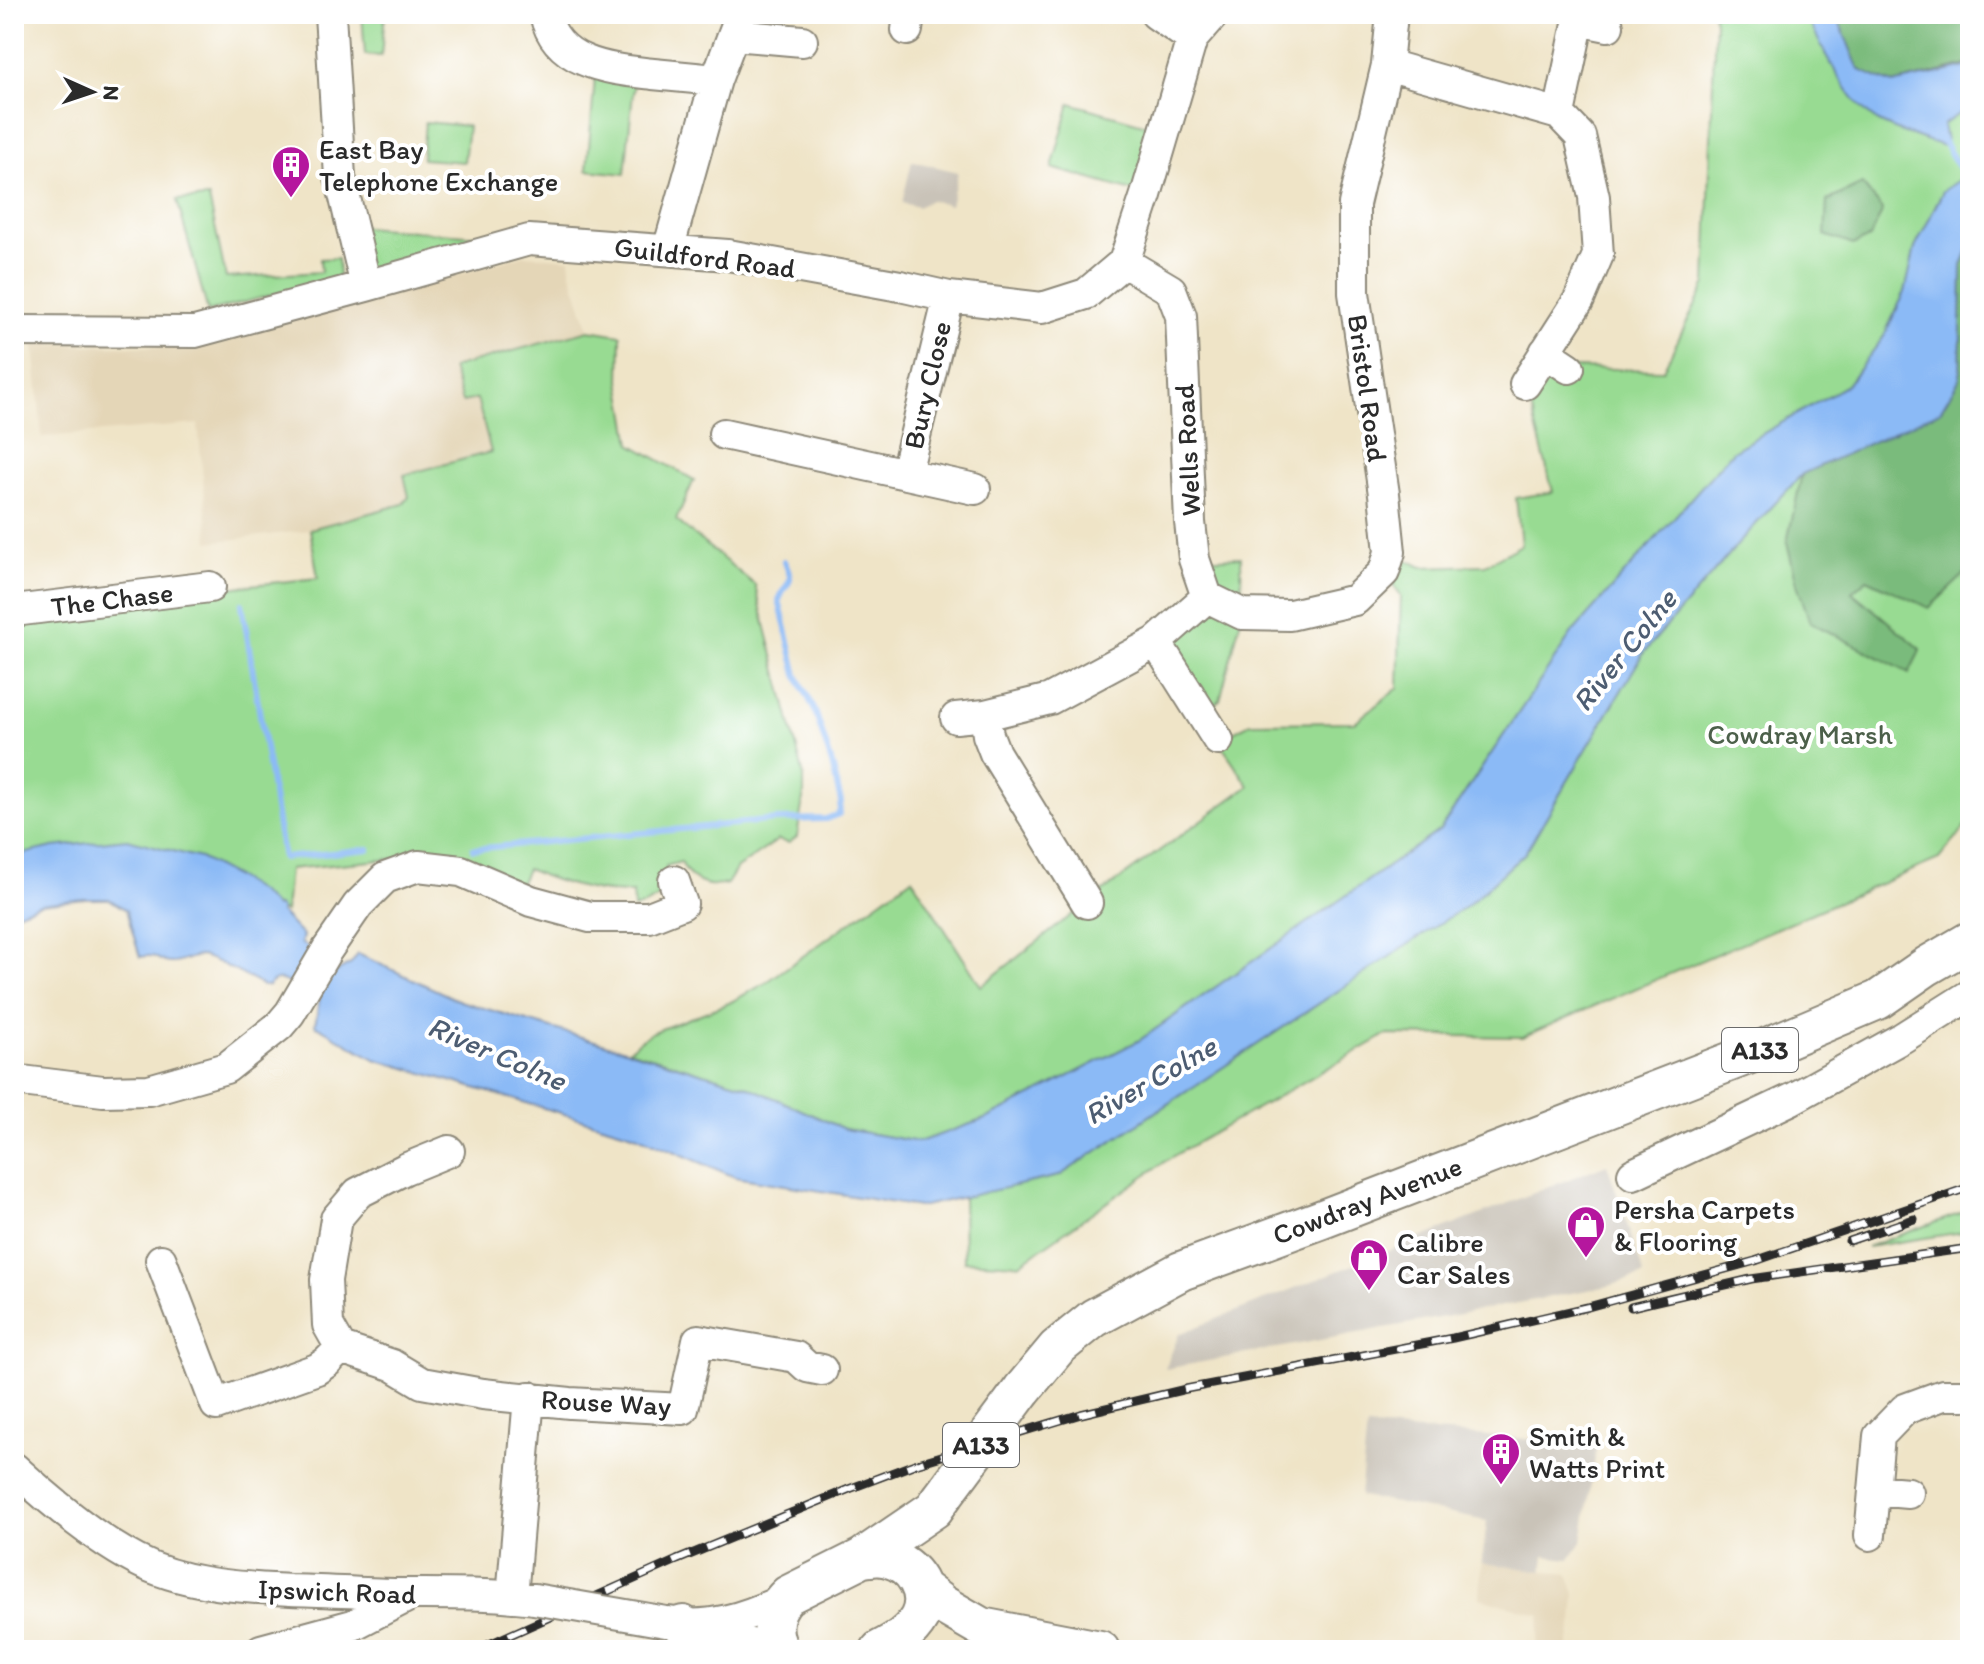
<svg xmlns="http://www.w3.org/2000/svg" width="1984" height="1664" viewBox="0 0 1984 1664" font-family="Itim,sans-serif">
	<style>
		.built { fill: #e4d6b7 }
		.industrial { fill: #c9c3b8 }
		.green { fill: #98db92; stroke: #62835e; stroke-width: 2 }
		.forest { fill: #7abb7c; stroke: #527354; stroke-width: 2 }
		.water { fill: #8bbaf6; stroke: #5b7290; stroke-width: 2 }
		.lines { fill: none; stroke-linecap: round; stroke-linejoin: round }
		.stream { stroke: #8bbaf6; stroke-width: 6 }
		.minor-casing { stroke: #8d8879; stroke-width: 34 }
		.major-casing { stroke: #8d8879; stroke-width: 42 }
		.minor { stroke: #fff; stroke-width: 30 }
		.major { stroke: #fff; stroke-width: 38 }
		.rail-casing { stroke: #2b2b2b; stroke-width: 9 }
		.rail { stroke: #fff; stroke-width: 6; stroke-dasharray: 18; stroke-linecap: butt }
		.minor-bridge-casing { stroke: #8d8879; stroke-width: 34; stroke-linecap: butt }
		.major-bridge-casing { stroke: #8d8879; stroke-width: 42; stroke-linecap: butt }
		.minor-bridge { stroke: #fff; stroke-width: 30 }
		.major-bridge { stroke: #fff; stroke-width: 38 }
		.labels { text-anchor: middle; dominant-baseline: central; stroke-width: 8; stroke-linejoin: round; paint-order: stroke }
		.shield { fill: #fff; stroke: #6b6b6b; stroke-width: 2 }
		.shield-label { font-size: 26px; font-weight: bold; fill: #2b2b2b }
		.poi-label { font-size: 28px; fill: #2b2b2b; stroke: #fff; text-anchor: start }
		.street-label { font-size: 28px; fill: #2b2b2b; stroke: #fff }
		.park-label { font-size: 28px; fill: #4c604a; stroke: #fff }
		.water-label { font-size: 30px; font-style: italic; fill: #4d5d72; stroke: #fff }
	</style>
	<rect width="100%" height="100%" fill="#fff"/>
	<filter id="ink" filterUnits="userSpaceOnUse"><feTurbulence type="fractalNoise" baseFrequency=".0125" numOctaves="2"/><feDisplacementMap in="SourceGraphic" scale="16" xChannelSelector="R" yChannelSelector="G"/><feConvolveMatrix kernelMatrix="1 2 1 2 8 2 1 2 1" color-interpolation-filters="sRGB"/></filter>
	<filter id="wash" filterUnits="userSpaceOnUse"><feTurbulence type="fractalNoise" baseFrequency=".006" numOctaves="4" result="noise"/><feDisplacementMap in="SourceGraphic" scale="32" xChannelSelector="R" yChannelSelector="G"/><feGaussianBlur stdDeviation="1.8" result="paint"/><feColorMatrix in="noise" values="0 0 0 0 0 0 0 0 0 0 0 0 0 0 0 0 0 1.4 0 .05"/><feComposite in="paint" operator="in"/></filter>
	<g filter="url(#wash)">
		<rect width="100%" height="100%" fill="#efe4c7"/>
		<path class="built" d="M525,255l45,4v11l19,59 32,6 -1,46 11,63 63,36 -18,40 79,65 49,192 -553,-192 67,-7 -7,-48 -102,12 -11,-118 -156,13 -8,-93 158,4 222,-60z
			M1482,1563l86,11 7,20 -2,26 -6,30h-31l5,-35 -61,-17z"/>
		<path class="industrial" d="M912,161l46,11 -8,33 -20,-5 -12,7 -16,-4z
			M1607,1164l37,111 -35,11 -444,83 14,-35z
			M1367,1427l230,17 -15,98 -12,17 -25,-3 -2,15 -61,-8 5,-42 -127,-25z"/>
		<path class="green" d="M362,14h23l-4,42 -16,-1z
			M1713,14h257v159l-27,19 -28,56 -10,44 -22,46 -36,47 -114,66 -160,181 -133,198 -300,210 -152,78 -69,24 -75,-13 -97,-43 -119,-36 23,-17 78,-30 35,-19 148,-106 69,108 106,-83 162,-117 -31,-46 32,-17 105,-1 43,-34 3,-93 -17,-23 6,-20 32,15 63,-2 36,-20 -5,-47 37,-6 -28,-108 44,-16 94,2 43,-86 9,-263z
			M596,66l39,6 -10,102 -38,-4z
			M1070,103l94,27 -18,65 -94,-27z
			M425,122l43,4 -4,36 -42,-3z
			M209,198l17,80 95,-6 -1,-13 18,-1 1,19 -131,35 -31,-112z
			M351,226l178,14 -163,46z
			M1970,245v576l-31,38 -417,178 -136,-2 -216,123 -151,106 -55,-3 -1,-64 96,-21 410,-272 56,-51 119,-201 101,-116 57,-62 138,-63z
			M589,330l32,5 -1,46 11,63 63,36 -18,40 79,65 49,192v16l-7,44 -8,6 -11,-3 -41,28 -10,16c-20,5 -38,-3 -46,-22l-15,4c0,29 -5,34 -32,43l-1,-16c-37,1 -72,-9 -106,-24l-7,15 -107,-27 -124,12 -4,43 -11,-7 1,2 -261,-50v-239l237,-33 67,-7 -8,-49 93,-25 6,-7 -5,-22 87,-23 -14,-53 -15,3 -10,-34z
			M1241,557l1,57 -22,86 -19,13 -45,-71 51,-45 -13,-38z
			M1970,1210v21l-103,16z"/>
		<path class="forest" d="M1835,14h135v50l-77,20 -34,-14z
			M1862,184l21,26 -13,28 -17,7 -28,-10 2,-34z
			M1970,245v310l-5,19 -36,34 -62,-29 -15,13 69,57 -12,24 -99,-51 -13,-38 -10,-42 15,-68 138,-63 20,-33 2,-113z"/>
		<path class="water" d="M1805,14h31l23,56 34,14 77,-18v40l-27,19 4,22c-23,-8 -48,-14 -70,-26 -29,-17 -56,-77 -72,-107z
			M1970,173v72l-8,20 -2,113 -20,33 -138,63 -57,62 -101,116 -119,201 -56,51 -410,272 -140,31 -184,-30 -102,-43 -258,-75 -60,-34 8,-46 28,-15 7,-10 102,47 287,85 97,43 75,13 69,-24 152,-78 300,-210 133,-198 160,-181 114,-66 36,-47 22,-46 10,-44 28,-57z
			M127,839l73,19 34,18 25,16 16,15 3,-1 3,4 -1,2 23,24 -2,7 16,10 -20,35c-12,-6 -19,-14 -29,-2h-5c-13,-7 -50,-29 -63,-30 -11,0 -19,8 -30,7 -13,-1 -11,-10 -30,-6l-14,-47 -17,-11h-25l-44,5 -26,10v-58l39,-9z"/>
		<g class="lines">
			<path class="stream" d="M1944,142l26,44
				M242,604l41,254 86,-9
				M473,849l303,-29 50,-1 13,-5 2,-12 -9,-38 -17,-53 -18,-36 -18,-75c7,-21 18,-13 5,-39"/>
		</g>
	</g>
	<g filter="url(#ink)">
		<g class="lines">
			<defs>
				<path id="minor" d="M330,14l10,163 26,109
					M545,14c11,51 65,55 108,60 21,2 42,4 63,6l-48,170
					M1156,14l36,25
					M1578,20l30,6
					M907,30l2,-16
					M733,35l69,6
					M1387,65l172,49 21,22 14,61 4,58 -19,45 -54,84
					M716,80l25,-66
					M1559,114l21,-100
					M14,331l181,1 171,-46 163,-46 199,15 172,31 49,11 93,11 44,-14 38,-32 22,-67 46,-156 22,-25
					M1545,352l24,16
					M724,434l251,55
					M906,473l43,-176
					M1207,597l35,17 48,1 65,-15 29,-28 6,-20 -6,-58 -30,-201v-89l33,-139 5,-51
					M14,611l196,-24
					M1156,642l62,98
					M956,718l29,-3
					M1087,903l-92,-150 -7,-18 -3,-20 65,-16 106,-57 51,-45 -13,-38 -4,-37 -9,-206 -10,-26 -47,-28
					M14,1080l89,11 46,-1 77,-22 53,-42 11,-13 37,-63 31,-45 27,-27 33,-12 43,5 70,30 59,16h59l33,-13 -8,-23
					M449,1151l-44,18 -47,24 -22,26 -10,61 2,45 13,23 51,17 30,18 61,11 87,9 113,6 15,-69 98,17 11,10 15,3
					M1633,1174l159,-75 110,-61 68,-43
					M161,1260l55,145 101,-36 10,-7 14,-14
					M14,1468c35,32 80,70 122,92 47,25 102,27 154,30 35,1 69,3 104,4 46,0 94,-1 140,5
					M1874,1490l34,3
					M1870,1535l9,-99 26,-27 38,-14h27
					M512,1597l17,-200
					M668,1622c40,8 78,-5 114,-22
					M694,1626l29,14 55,8
					M261,1650l92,-25 52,-27"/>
				<path id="major" d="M1022,1390l35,-42 37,-30 87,-47 139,-51 433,-167 125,-53 49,-34 43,-25
					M862,1558c9,-1 17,-3 26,0 25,6 44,35 31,60 -9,16 -24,24 -39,32
					M921,1588l22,17 38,22 119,23
					M683,1625l17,25
					M779,1650c-9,-19 -7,-40 9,-55l74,-37 72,-49 6,-9"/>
			</defs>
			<use href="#minor" class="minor-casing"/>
			<use href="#major" class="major-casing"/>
			<use href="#minor" class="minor"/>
			<use href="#major" class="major"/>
			<defs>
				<path id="rail" d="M1849,1241l65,-22
					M1631,1307l120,-28 219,-31
					M476,1650l201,-90 172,-71 66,-25 166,-50 105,-25 267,-51 135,-31 167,-46 215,-74"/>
			</defs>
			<use href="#rail" class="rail-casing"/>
			<use href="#rail" class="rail"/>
			<defs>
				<path id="minor-bridge" d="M534,1599l132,23"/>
				<path id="major-bridge" d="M940,1500l82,-110"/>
			</defs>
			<use href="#minor-bridge" class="minor-bridge-casing"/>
			<use href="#major-bridge" class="major-bridge-casing"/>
			<use href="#minor-bridge" class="minor-bridge"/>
			<use href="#major-bridge" class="major-bridge"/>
		</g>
	</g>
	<defs>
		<symbol id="building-pin" viewBox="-11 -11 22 30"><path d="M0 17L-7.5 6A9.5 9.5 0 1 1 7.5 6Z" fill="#b5179e" stroke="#fff"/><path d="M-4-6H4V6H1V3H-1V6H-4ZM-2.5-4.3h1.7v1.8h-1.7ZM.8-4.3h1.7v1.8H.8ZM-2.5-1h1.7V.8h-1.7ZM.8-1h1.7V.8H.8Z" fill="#fff"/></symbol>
		<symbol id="shop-pin" viewBox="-11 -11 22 30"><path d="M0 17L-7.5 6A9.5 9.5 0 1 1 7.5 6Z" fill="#b5179e" stroke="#fff"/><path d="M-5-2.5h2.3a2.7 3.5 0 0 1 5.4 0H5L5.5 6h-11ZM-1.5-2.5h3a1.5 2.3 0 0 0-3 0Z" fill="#fff"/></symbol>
	</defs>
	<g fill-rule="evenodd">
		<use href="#building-pin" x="269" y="143" width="44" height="60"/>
		<use href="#shop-pin" x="1564" y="1203" width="44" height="60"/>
		<use href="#shop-pin" x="1347" y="1236" width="44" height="60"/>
		<use href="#building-pin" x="1479" y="1430" width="44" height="60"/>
	</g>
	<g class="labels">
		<g class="shield">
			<rect x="1722" y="1028" width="76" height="44" rx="6"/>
			<rect x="943" y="1423" width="76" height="44" rx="6"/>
		</g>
		<g class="shield-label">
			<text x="1760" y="1050">A133</text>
			<text x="981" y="1445">A133</text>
		</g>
		<g class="poi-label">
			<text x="319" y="149">East Bay<tspan x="319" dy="32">Telephone Exchange</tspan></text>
			<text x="1614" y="1209">Persha Carpets<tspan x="1614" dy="32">&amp; Flooring</tspan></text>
			<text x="1397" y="1242">Calibre<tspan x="1397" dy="32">Car Sales</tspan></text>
			<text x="1529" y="1436">Smith &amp;<tspan x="1529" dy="32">Watts Print</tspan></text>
		</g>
		<g class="street-label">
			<text transform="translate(705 257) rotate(7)">Guildford Road</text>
			<text transform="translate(927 385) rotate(-77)">Bury Close</text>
			<text transform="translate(1368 388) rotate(82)">Bristol Road</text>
			<text transform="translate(1187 450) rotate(-93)">Wells Road</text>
			<text transform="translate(112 599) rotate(-7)">The Chase</text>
			<text transform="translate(1367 1200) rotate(-21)">Cowdray Avenue</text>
			<text transform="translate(606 1402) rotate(3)">Rouse Way</text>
			<text transform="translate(337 1591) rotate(2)">Ipswich Road</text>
		</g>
		<g class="park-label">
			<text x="1800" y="734">Cowdray Marsh</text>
		</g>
		<g class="water-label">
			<text transform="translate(1624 650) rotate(-51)">River Colne</text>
			<text transform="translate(497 1053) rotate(23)">River Colne</text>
			<text transform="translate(1150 1080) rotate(-30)">River Colne</text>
		</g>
	</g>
	<rect width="1984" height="1664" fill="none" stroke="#fff" stroke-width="48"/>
	<g transform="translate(92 92) rotate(93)" stroke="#ffffff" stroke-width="6" paint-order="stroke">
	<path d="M0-6L14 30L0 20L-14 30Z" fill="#2b2b2b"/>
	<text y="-12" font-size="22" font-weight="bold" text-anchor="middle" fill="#2b2b2b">N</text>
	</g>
</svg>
